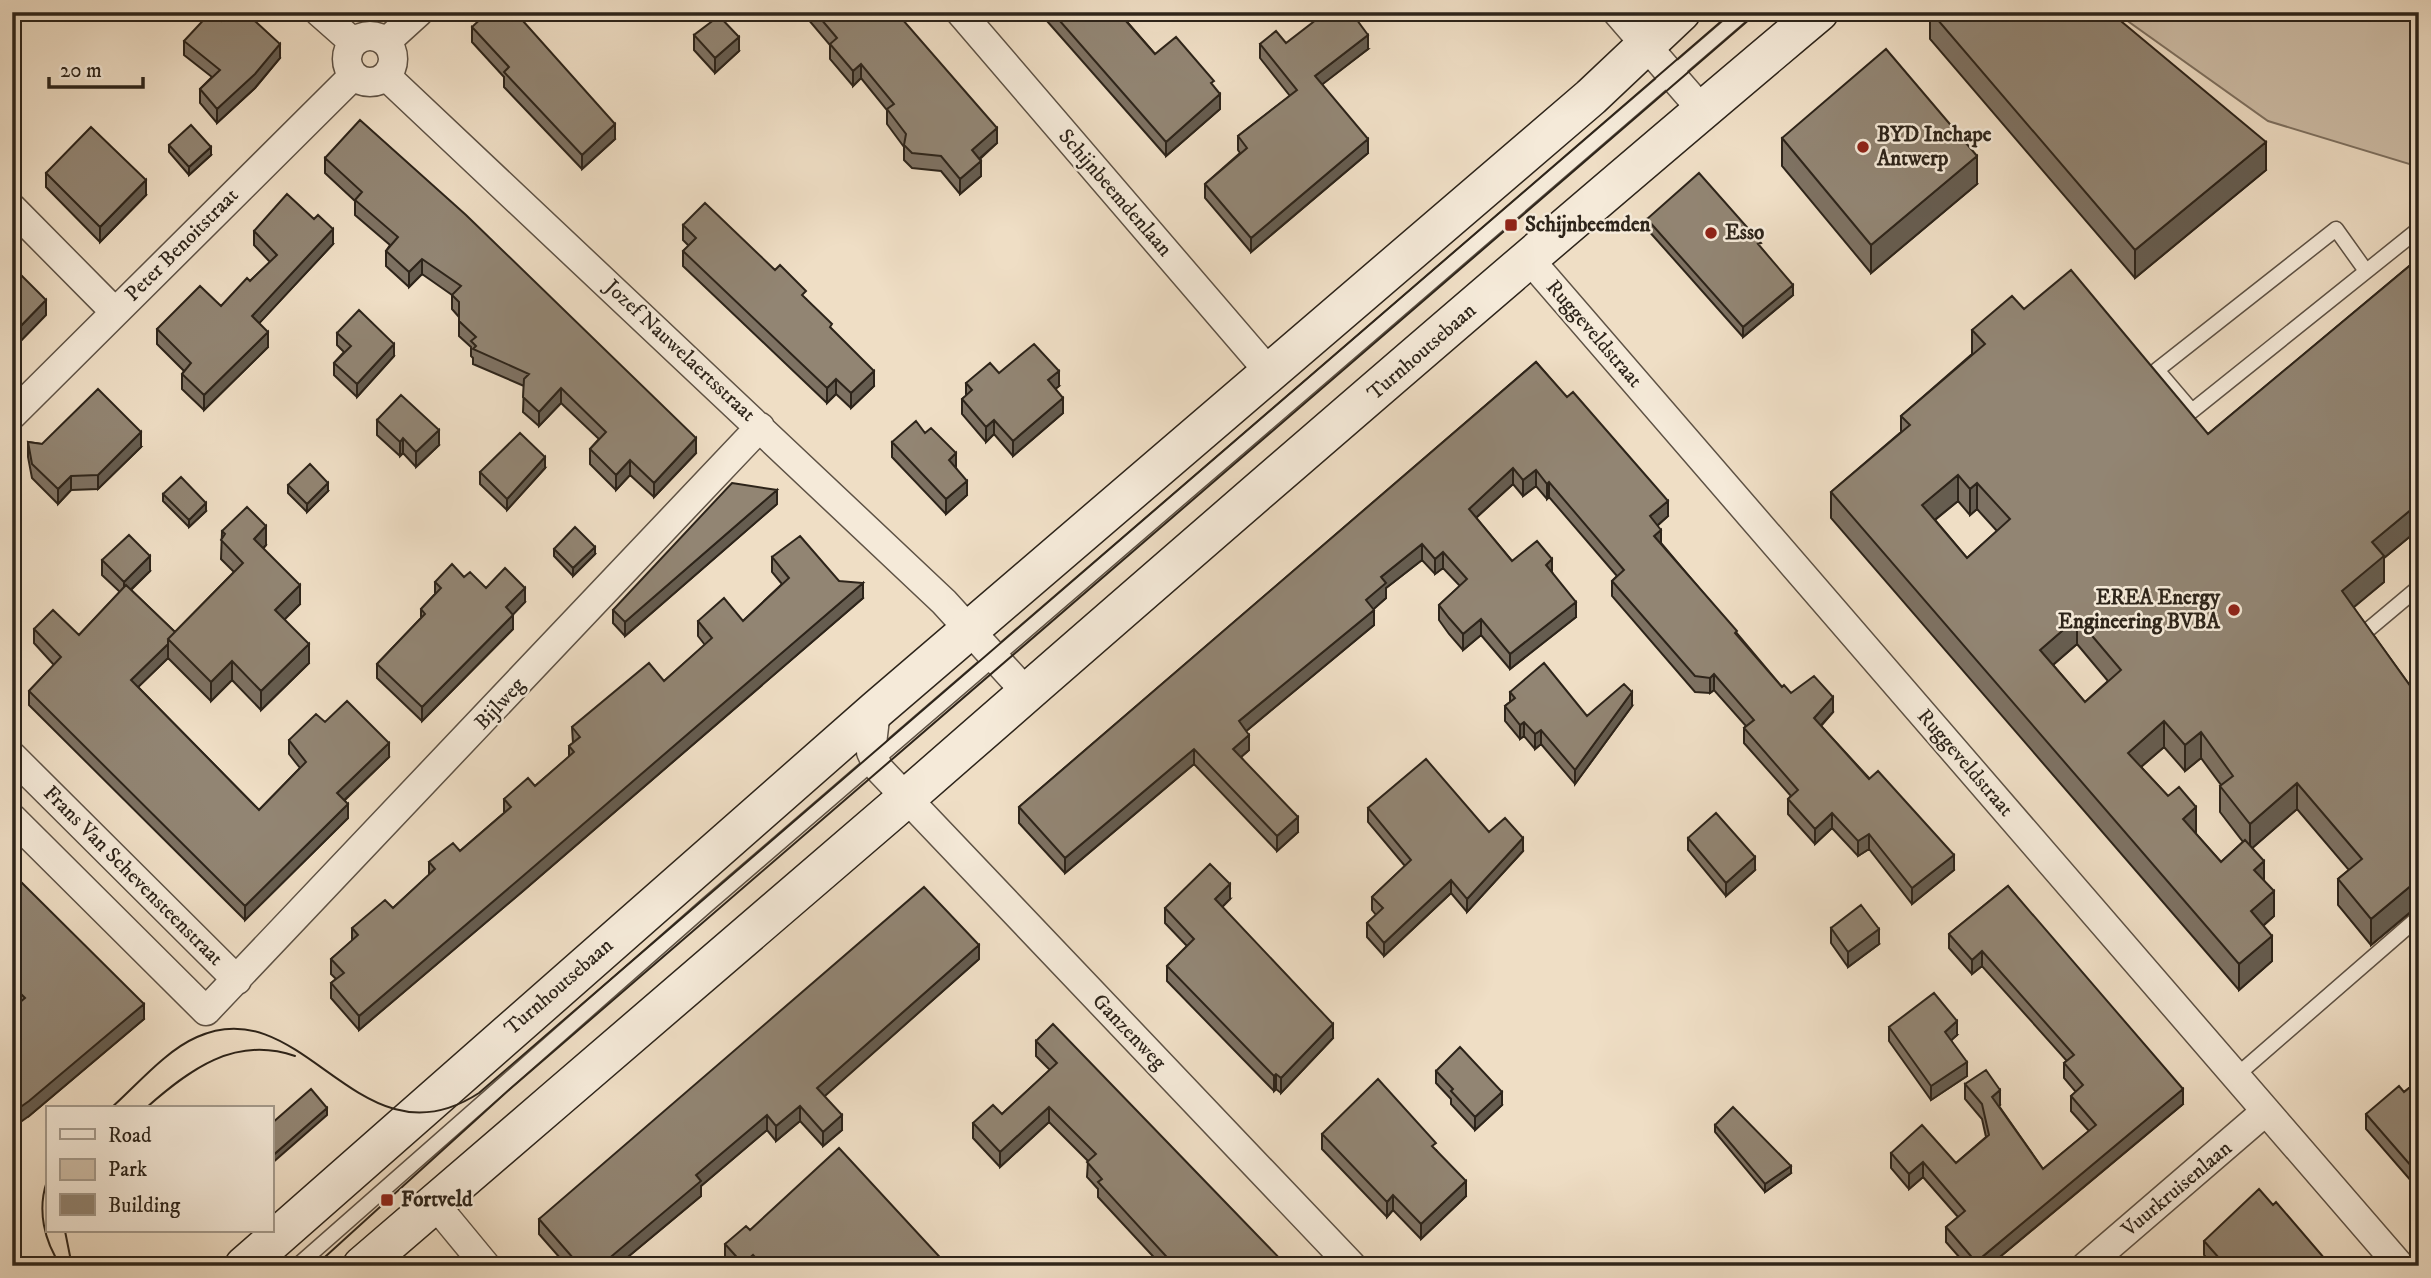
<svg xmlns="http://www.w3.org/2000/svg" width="2431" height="1278" viewBox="0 0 2431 1278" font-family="'IM FELL DW Pica',serif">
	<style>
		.green { fill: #cebea8; stroke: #7e7161; stroke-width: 2 }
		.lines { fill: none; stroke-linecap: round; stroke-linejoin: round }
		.service-casing { stroke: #5e5245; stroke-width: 17 }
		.minor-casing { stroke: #5e5245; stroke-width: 31 }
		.secondary-casing { stroke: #2d241a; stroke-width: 41 }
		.service { stroke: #f5ead9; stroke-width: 14 }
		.minor { stroke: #f5ead9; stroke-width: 28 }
		.secondary { stroke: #f5ead9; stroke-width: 38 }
		.tram { stroke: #2d241a; stroke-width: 2 }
		.wall { fill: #7e7263; stroke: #2d241a; stroke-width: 2; fill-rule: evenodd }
		.shaded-wall { fill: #665d50; stroke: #2d241a; stroke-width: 2 }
		.building { fill: #928573; stroke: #2d241a; stroke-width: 2; fill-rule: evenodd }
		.poi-dot { fill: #8f2418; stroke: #f5ead9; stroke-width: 2.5 }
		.labels { text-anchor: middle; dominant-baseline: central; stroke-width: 5; stroke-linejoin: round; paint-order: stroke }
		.poi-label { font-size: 21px; font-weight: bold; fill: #2d241a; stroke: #f5ead9; text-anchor: start }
		.street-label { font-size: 21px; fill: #2d241a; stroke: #f5ead9 }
	</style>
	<rect width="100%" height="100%" fill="#efdec5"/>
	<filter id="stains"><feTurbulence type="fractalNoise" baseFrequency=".00286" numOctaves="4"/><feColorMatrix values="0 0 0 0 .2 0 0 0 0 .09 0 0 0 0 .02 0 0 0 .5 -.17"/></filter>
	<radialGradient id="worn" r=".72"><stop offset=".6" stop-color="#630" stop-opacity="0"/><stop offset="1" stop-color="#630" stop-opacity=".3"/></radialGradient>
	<path class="green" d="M2115,12h304v155l-151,-46z"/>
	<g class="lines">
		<defs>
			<path id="service" d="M2366,271l-30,-42 -179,141 35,41 227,-182
				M2369,642l-6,-8 56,-47
				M2236,1076l183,-159
				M297,1266l410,-361 1038,-893"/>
			<path id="minor" d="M319,12l34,30
				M960,12l310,361
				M1617,12l85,98
				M347 59a23 23 0 1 1 46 0a23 23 0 1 1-46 0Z
				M386,42l33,-30
				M386,76l558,526 81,89
				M12,208l103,104
				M1530,260l870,1006
				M12,415l341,-339
				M876,710l-5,42 8,17 473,497
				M12,756l225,224
				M12,818l194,193 554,-584
				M434,1203l52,63
				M2086,1266l180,-155"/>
			<path id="secondary" d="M244,1266l632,-556 715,-613 90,-85
				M362,1266c180,-156 363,-310 542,-466 303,-265 607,-529 915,-788"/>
		</defs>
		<use href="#service" class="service-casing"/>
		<use href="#minor" class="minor-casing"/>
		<use href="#secondary" class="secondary-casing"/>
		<use href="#service" class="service"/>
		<use href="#minor" class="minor"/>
		<use href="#secondary" class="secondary"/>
		<path class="tram" d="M111,1108c26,-23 54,-57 86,-71 107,-49 162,134 282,56l1253,-1081
			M146,1108c43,-38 89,-73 149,-52
			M47,1181c-10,29 -3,60 14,85
			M65,1231l7,35
			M315,1266l195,-177 1248,-1077"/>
	</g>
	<path class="wall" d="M802,12h94l101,131 -17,16 1,17 -21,18 -19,-23 -29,-3 -8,-8v-13l-17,-23v-14l-26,-32 -8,8 -23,-27v-14z
		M1039,12h86l-3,4 33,38 59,33 6,22 -54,47z
		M1930,12h180l156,158 -131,108 -205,-239z
		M221,21l59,37 -25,30 -38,35 -17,-20v-14l12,-12 -28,-22v-14z
		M472,27l143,112 -33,30 -78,-82v-10l-32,-35z
		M694,35l45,16 -24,22 -21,-23z
		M1260,44l108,5 -46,35 46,69 -117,99 -46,-54v-14l35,-31 -2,-3v-14l52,-40 -30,-38z
		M1782,138l195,46 -106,89 -89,-107z
		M169,145l42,10 -22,20 -20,-23z
		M325,158l371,295 -42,44 -24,-22 -14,15 -26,-26v-15l9,-10 -38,-36 -22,23 -16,-14 1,-26 -51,-22v-6l-2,-2v-9l-12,-11v-19l-7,-8v-14l-30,-21 -13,13 -23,-21v-15l4,-6 -35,-30v-14l-30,-28z
		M46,173l100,22 -46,47 -54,-55z
		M1647,219l114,29 32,47 -50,42 -96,-108z
		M683,225l123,74 26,31 42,56 -23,22 -15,-14 -9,9 -144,-137v-15l6,-5 -6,-6z
		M254,231l79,13 -74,79 9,24 -64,63 -22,-21v-15l2,-3 -27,-27v-15l64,-23 29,-25 20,-19 -16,-17z
		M2419,258v271l-35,29v24l-31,25 58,80 8,1v220l-6,2 -42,35 -33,-40v-26l11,-9 -52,-61 -45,39 12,32 10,36 -11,10 9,35 -33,29 -408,-472v-26l70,-60v-16l71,-62v-24l52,-21 184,125zM1958,501l12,14 7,-6 20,22 -30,27 -32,-38zM2077,644l31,37 -23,21 -32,-37zM2164,747l21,24 16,-13 20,27 -1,1v26l23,30 -22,20 -25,-28 -28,-38 -27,-29z
		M337,333l57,23 -37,41 -23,-22v-12l10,-11 -7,-7z
		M1536,362l132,154 -11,10 4,17 121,144 9,6 42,19 -12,14 133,144 -42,34 -43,-55 -11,7 -26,-28 -17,16 -27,-30v-15l3,-3 -47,-53v-15l2,-2 -32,-36 -4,3 -15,-1 -83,-96v-15l5,-5 -68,-79 -2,2 -11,-13 -13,10 -10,-12 -37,34 36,43 40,11 24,45 -66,52 -29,-34 -18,15 -14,-16 -10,-14v-15l21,-19 -17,-18 -8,6 -13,-14 -36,28v10l-13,11 1,16 -128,106 3,19 -8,7 57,75 -21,19 -83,-87 -129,109 -46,-50v-16z
		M999,373l60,13 -4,3 8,24 -50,43 -19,-22 -8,8 -24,-28v-15l4,-3v-13z
		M377,420l62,25 -23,22 -13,-14 -3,3 -23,-21z
		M28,442l14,2 99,3 -43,42 -27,1 -13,14 -26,-26 -4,-21z
		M892,442l64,26 11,27 -21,19 -54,-57z
		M545,468l-38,42 -27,-26v-12z
		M288,485l40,6 -21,21 -19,-19z
		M163,494l43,17 -17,16 -26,-26z
		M777,504l-152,132 -12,-13v-13z
		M222,531l44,14 -3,4 37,55 -16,15 25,44 -48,47 -29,-30 -21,21 -43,-43 -30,29 121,123 41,-42 -11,-14v-14l36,-18 64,35 -44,43 3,18 -103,102 -216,-215v-14l25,-26 -20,-22v-14l45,6 41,-43 -18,-17v-15l48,11 -19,19 44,42 59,-60 -13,-13z
		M554,549l41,5 -22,22 -19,-20z
		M772,557l67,24 24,17 -340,293 -164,139 -28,-32v-15l5,-4 -5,-5v-15l21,-18v-13l41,-20 36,-33v-13l31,-11 44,-38v-14l31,-13 34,-29v-11l4,-3 -1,-16 92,-46 41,-36 -7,-9v-15h45l39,-37 -10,-12z
		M464,577l22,11 39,14 -12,12v15l-91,92 -45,-43v-14l44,-46v-9l14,-15v-12z
		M1510,692l77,24 45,-10 -57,78 -34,-40 -6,5 -11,-13 -4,3 -15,-18v-15l5,-4z
		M1368,808l121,24 34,19 -56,61 -16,-19 -67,63 -17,-19v-14l9,-8 -4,-5v-13l33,-31 -37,-44z
		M1688,838l67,32 -29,26 -38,-46z
		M12,873l132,146 -115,97 -12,-111 -5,-5z
		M2008,886l175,218 -194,162h-22l-21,-24v-15l12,-10 -35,-40 -14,12 -18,-21v-15l65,10 30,-26 -4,-18 -17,-20v-15l35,21 -1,1 44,63 46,-38 -18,-20v-15l5,-4 -12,-14v-15l3,-2 -85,-95 -10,8 -23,-26v-14z
		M1230,899l-8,8 111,131 -52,55 -5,-4 -2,2 -107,-110v-15l20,-20 -22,-23v-15z
		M1831,928l48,16 -31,23 -17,-24z
		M979,959l-155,137 18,34 -19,16 -23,-25 -24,20 -9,-11 -66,56v10l-84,70h-50l-28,-32v-15z
		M1889,1027l68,8 -6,5 16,36 -36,24 -42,-59z
		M1036,1041l251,225h-125l-64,-69v-8l-11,-12 1,-16 -39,-39 -49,45 -27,-29v-15l29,-9 48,-44 -14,-14z
		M1436,1071l66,34 -27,25 -24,-26v-5l-15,-16z
		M2419,1080v110l-53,-61v-15l38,-22z
		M1715,1125l76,48 -26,19 -50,-60z
		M1322,1134l114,16 30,46 -45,43 -28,-29 -6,7 -65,-68z
		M2273,1205l58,61h-118l-9,-11v-14z
		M750,1230l198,36h-218l-5,-7v-15z"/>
	<path class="shaded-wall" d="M1368,35v14l-53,41v-14z
		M739,37v14l-24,22v-15z
		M280,44v14l-25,30 -38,35v-14z
		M861,64v14l-8,8v-15z
		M1220,94v15l-54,47v-14z
		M615,124v15l-33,30v-14z
		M997,128v15l-25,22v-15z
		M1368,139v14l-117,99v-14z
		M2266,142v28l-131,108v-28z
		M211,147v8l-22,20v-8z
		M1977,156v28l-106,89v-28z
		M981,161v15l-21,18v-15z
		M146,180v15l-46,47v-15z
		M333,229v15l-81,87v-15z
		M422,259v15l-13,13v-15z
		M1793,285v10l-50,42v-10z
		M46,300v15l-34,35v-15z
		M268,332v15l-64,63v-15z
		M394,344v12l-37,41v-13z
		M874,371v15l-23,22v-15z
		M1059,371v15l-11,9v-15z
		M836,379v15l-9,9v-15z
		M561,388v15l-22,23v-14z
		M1063,398v15l-50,43v-15z
		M994,420v14l-8,8v-15z
		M439,430v15l-23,22v-15z
		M141,432v15l-43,42v-14z
		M403,438v15l-3,3v-14z
		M696,438v15l-42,44v-14z
		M956,453v15l-7,6v-14z
		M545,457v11l-38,42v-11z
		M630,460v15l-14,15v-15z
		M1513,468v16l-44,40v-15z
		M1536,470v16l-13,10v-16z
		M1958,475v26l-36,29v-25z
		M71,476v14l-13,14v-15z
		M967,481v14l-21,19v-15z
		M1549,482v15l-2,2v-15z
		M328,483v8l-21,21v-8z
		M1977,483v26l-7,6v-26z
		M777,490v14l-152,132v-14z
		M1668,501v15l-18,16v-16z
		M206,503v8l-17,16v-7z
		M2419,503v26l-35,29v24l-42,35v-26l30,-49z
		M266,526v19l-12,13v-19z
		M1661,530v16l-7,-10z
		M1422,544v16l-36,28v10l-20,18v-16l15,-23z
		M595,547v7l-22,22v-8z
		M1443,552v16l-8,6v-15z
		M150,556v15l-26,25v-14z
		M1552,559v15l-6,-9z
		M863,583v15l-340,293 -164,139v-14z
		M300,585v19l-25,25v-19z
		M525,588v14l-19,20v-15z
		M1576,602v15l-66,52v-15z
		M1374,610v15l-135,112v-16z
		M513,615v14l-91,92v-14z
		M2077,618v26l-37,32v-26z
		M1481,619v16l-18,15v-16z
		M168,644v14l-37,36v-14z
		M309,644v19l-48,47v-19z
		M232,661v19l-21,21v-19z
		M1714,674v16l-4,3v-15z
		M1632,692v14l-57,78v-14z
		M1833,697v15l-19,21v-15z
		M2164,721v26l-36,31v-25z
		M1524,722v14l-4,3v-14z
		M1541,730v14l-6,5v-15z
		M2201,732v26l-16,13v-26z
		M1249,735v15l-16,14v-15z
		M389,743v14l-52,50v-14z
		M1194,749v15l-129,109v-15z
		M2297,783v26l-47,41v-26z
		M348,804v14l-103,102v-14z
		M2196,807v26l-13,12v-26z
		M1832,813v15l-17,16v-15z
		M1298,817v15l-21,19v-15z
		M1869,834v15l-11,7v-15z
		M1523,838v13l-56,61v-13z
		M1954,855v15l-42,34v-16z
		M1755,857v13l-29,26v-13z
		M2264,861v26l-10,-17z
		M1451,880v13l-67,63v-13z
		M2419,883v25l-6,2 -42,35v-26l42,-35z
		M1230,884v15l-15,15v-15z
		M2274,891v25l-23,20v-25z
		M1879,929v15l-31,23v-15z
		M2272,936v25l-33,29v-26z
		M979,945v14l-162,144v-15z
		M1982,951v15l-10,8v-14z
		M144,1004v15l-115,97 -17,12v-15z
		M1957,1021v14l-12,11v-14z
		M1333,1024v14l-52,55v-15z
		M1967,1062v14l-36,24v-14z
		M1276,1074v15l-2,2v-15z
		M2183,1089v15l-194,162h-13v-4z
		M2000,1090v15l-8,6v-14z
		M1502,1092v13l-27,25v-13z
		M800,1106v15l-24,20v-15z
		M1049,1107v15l-49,45v-15z
		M327,1108v7l-56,49v-7z
		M767,1115v15l-66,56v10l-84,70h-17l96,-91z
		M842,1115v15l-19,16v-14z
		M1923,1162v15l-14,12v-15z
		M1791,1166v7l-26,19v-8z
		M1466,1181v15l-45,43v-15z
		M1393,1195v15l-6,7v-15z
		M753,1255v11h-10v-2z"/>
	<path class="building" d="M229,12h16l35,32 -25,30 -38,35 -17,-20 20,-19 -36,-29 26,-28 11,8z
		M488,12h27l100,112 -33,31 -78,-83 5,-5 -37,-40z
		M815,12h81l101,116 -25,22 9,11 -21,18 -19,-23 -29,-3 -8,-8 2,-11 -19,-25 7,-5 -33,-40 -8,7 -23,-27 7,-6z
		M1052,12h66l37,42 21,-17 38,44 -3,2 9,11 -54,48z
		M1321,12h30l17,23 -53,41 53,63 -117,99 -46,-54 42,-36 -9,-12 59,-46 -37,-46 16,-13 10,12 35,-27z
		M1931,12h179l156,130 -131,108z
		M719,16l20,21 -24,21 -21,-23z
		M1886,49l91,107 -106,89 -89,-107z
		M360,120l106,95 230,223 -42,45 -24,-23 -14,15 -26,-26 16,-17 -45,-44 -22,24 -16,-15 1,-18 5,-5 -56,-25 3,-3 -5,-5 5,-4 -17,-16v-19l-7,-7 9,-9 -39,-27 -13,13 -23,-21 12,-14 -43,-37 7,-8 -37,-34z
		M191,125l20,22 -22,20 -20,-22z
		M91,127l55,53 -46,47 -54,-54z
		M1699,173l62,70 -3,1 35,41 -50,42 -96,-108z
		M287,194l27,25 4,-4 15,14 -81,87 16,16 -64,63 -22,-21 9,-11 -34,-34 43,-43 21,20 26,-28 3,3 27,-26 -23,-24z
		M705,203l70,67 5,-5 26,26 -4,4 30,29 -2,3 44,44 -23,22 -15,-14 -9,9 -144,-137 13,-13 -13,-13z
		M2419,258v245l-47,39 12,14 -42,35 69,96 8,1v195l-6,1 -42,35 -33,-40 24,-20 -65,-76 -47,41 -30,-38 13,-10 -32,-44 -16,13 -21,-24 -36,32 40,43 11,-9 17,20 -13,12 38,43 24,-22 19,21 -10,9 20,21 -23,20 21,25 -33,28 -408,-472 79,-67 -9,-9 84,-72 -13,-14 40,-34 12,13 47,-39 137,164zM1958,475l12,14 7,-6 33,36 -43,39 -45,-53zM2077,618l44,52 -36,32 -45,-52z
		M12,266l34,34 -34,35z
		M359,310l35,34 -37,40 -23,-21 17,-17 -14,-13z
		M1034,344l25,27 -11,9 15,18 -50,43 -19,-21 -8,7 -24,-28 10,-9 -6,-7 24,-20 9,10z
		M1536,362l31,35 6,-5 95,109 -18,15 11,14 -7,6 83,95 -2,2 47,54 2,-2 7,8 23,-17 19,21 -19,21 55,61 9,-8 76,84 -42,33 -43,-54 -11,7 -26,-28 -17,16 -27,-30 10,-9 -54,-62 10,-8 -40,-46 -4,4 -15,-2 -83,-95 12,-11 -75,-88 -2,2 -11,-14 -13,10 -10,-12 -44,41 43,52 25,-20 15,18 -6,6 30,37 -66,52 -29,-35 -18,15 -14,-16 -10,-13 28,-26 -24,-27 -8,7 -13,-15 -41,33 5,6 -20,17 8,10 -135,111 10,14 -16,14 65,68 -21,19 -83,-87 -129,109 -46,-51z
		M98,389l43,43 -43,43 -27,1 -13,13 -26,-25 -4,-22 14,2z
		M401,395l38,35 -23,22 -13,-14 -3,4 -23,-22z
		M916,421l9,12 6,-5 25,25 -7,7 18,21 -21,18 -54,-57z
		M520,433l25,24 -38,42 -27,-27z
		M310,464l18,19 -21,21 -19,-19z
		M181,477l25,26 -17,17 -26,-26z
		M732,483l45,7 -152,132 -12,-12z
		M247,507l19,19 -12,13 46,46 -25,25 34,34 -48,47 -29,-30 -21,21 -43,-43 75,-76 -22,-23 4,-6 -3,-3z
		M575,527l20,20 -22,21 -19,-19z
		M129,535l21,21 -26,26 -22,-22z
		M800,536l39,45 24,2 -340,293 -164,140 -28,-33 13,-10 -13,-14 27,-24 -6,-7 33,-28 8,8 42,-39 -6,-7 24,-19 7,8 51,-44 -7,-8 24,-21 7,8 39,-34 -5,-6 11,-9 -8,-10 77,-64 15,18 48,-43 -14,-17 26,-23 19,23 46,-43 -17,-21z
		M452,564l12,13 6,-5 16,16 19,-20 20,20 -19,19 7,8 -91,92 -45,-43 48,-50 -4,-5 20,-21 -6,-6z
		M126,585l49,47 -7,7v5l-37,36 128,130 47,-48 -17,-22 27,-26 9,8 22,-21 42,42 -52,50 11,11 -103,102 -216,-215 32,-34 -27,-28 19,-19 26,25z
		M1544,663l43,53 37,-32 8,8 -57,78 -34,-40 -6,4 -11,-12 -4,3 -15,-19 10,-8 -5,-6z
		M1426,759l63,73 16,-14 18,20 -56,61 -16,-19 -67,63 -17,-20 16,-15 -11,-11 39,-37 -43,-52z
		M1716,813l39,44 -29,26 -38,-45z
		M1210,864l20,20 -15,15 118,125 -52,54 -5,-4 -2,2 -107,-110 27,-27 -29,-31z
		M12,873l132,131 -115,97 -17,12v-104l13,-11 -13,-13z
		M2008,886l175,203 -207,173 -30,-35 19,-16 -42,-49 -14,12 -18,-21 31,-28 34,38 33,-28 -7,-31 -17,-20 21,-14 14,20 -8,7 51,72 53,-44 -25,-29 12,-11 -19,-22 10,-8 -92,-104 -10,9 -23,-26z
		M924,887l55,58 -162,143 25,27 -19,17 -23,-26 -24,20 -9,-11 -71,60 5,6 -101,85h-20l-41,-47z
		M1861,905l18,24 -31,23 -17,-24z
		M1934,993l23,28 -12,11 22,30 -36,24 -42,-59z
		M1053,1024l234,242h-112l-77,-84 4,-3 -15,-17 9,-8 -47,-47 -49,45 -27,-29 20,-18 9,9 55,-51 -21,-22z
		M1460,1047l42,45 -27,25 -24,-26 2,-2 -17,-18z
		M1378,1079l58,64 -4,3 34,35 -45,43 -28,-29 -6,7 -65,-68z
		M2419,1080v95l-53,-61 33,-28 5,6z
		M311,1089l16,19 -56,49v-33z
		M1733,1107l58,59 -26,18 -50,-59z
		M839,1148l109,118h-185l-10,-11 -10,9 -18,-20 21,-18 4,4z
		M2259,1189l14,16 3,-3 55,64h-105l-22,-25z
		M1569,1258l7,8h-15z
		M15,1261l4,5h-7v-3z"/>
	<g class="poi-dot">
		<circle cx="1863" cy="147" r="7"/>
		<rect x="1504" y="218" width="14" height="14" rx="3.5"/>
		<circle cx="1711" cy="233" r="7"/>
		<circle cx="2234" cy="610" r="7"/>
		<rect x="380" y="1193" width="14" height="14" rx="3.5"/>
	</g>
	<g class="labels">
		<g class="poi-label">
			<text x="1877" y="135">BYD Inchape<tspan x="1877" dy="24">Antwerp</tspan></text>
			<text x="1525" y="225">Schijnbeemden</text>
			<text x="1725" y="233">Esso</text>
			<text x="2220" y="598" text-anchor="end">EREA Energy<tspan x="2220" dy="24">Engineering BVBA</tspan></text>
			<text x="401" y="1200">Fortveld</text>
		</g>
		<g class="street-label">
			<text transform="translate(1115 193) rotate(49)">Schijnbeemdenlaan</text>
			<text transform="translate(182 245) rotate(-45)">Peter Benoitstraat</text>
			<text transform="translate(1594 334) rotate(49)">Ruggeveldstraat</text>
			<text transform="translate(680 351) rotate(43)">Jozef Nauwelaertsstraat</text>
			<text transform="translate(1422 352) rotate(-41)">Turnhoutsebaan</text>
			<text transform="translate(500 704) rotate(-47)">Bijlweg</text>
			<text transform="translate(1965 763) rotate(49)">Ruggeveldstraat</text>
			<text transform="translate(133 876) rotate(45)">Frans Van Schevensteenstraat</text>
			<text transform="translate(559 987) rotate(-41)">Turnhoutsebaan</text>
			<text transform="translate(1129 1032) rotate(46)">Ganzenweg</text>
			<text transform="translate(2177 1189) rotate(-40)">Vuurkruisenlaan</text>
		</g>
	</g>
	<rect width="2431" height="1278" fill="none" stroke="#efdec5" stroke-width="42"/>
	<rect x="14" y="14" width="2403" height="1250" fill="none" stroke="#2d241a" stroke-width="3.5"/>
	<rect x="21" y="21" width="2389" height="1236" fill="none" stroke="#2d241a" stroke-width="2"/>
	<rect x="46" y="1106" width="228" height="126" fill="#f5ead9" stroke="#a59b8d" stroke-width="2"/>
	<rect x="60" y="1129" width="35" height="10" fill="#f5ead9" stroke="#a59b8d" stroke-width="2"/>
	<text x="108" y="1142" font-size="21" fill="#2d241a">Road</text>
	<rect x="60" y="1159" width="35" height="21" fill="#cebea8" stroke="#a59b8d" stroke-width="2"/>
	<text x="108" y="1176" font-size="21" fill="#2d241a">Park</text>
	<rect x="60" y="1194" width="35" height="21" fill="#928573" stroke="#a59b8d" stroke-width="2"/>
	<text x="108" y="1212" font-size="21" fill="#2d241a">Building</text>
	<path d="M49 77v10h94v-10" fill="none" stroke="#2d241a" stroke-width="3.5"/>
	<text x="60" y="77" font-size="21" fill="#2d241a" stroke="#f5ead9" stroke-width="5" paint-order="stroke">20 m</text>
	<rect width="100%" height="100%" filter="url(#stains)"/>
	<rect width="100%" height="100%" fill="url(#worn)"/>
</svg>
